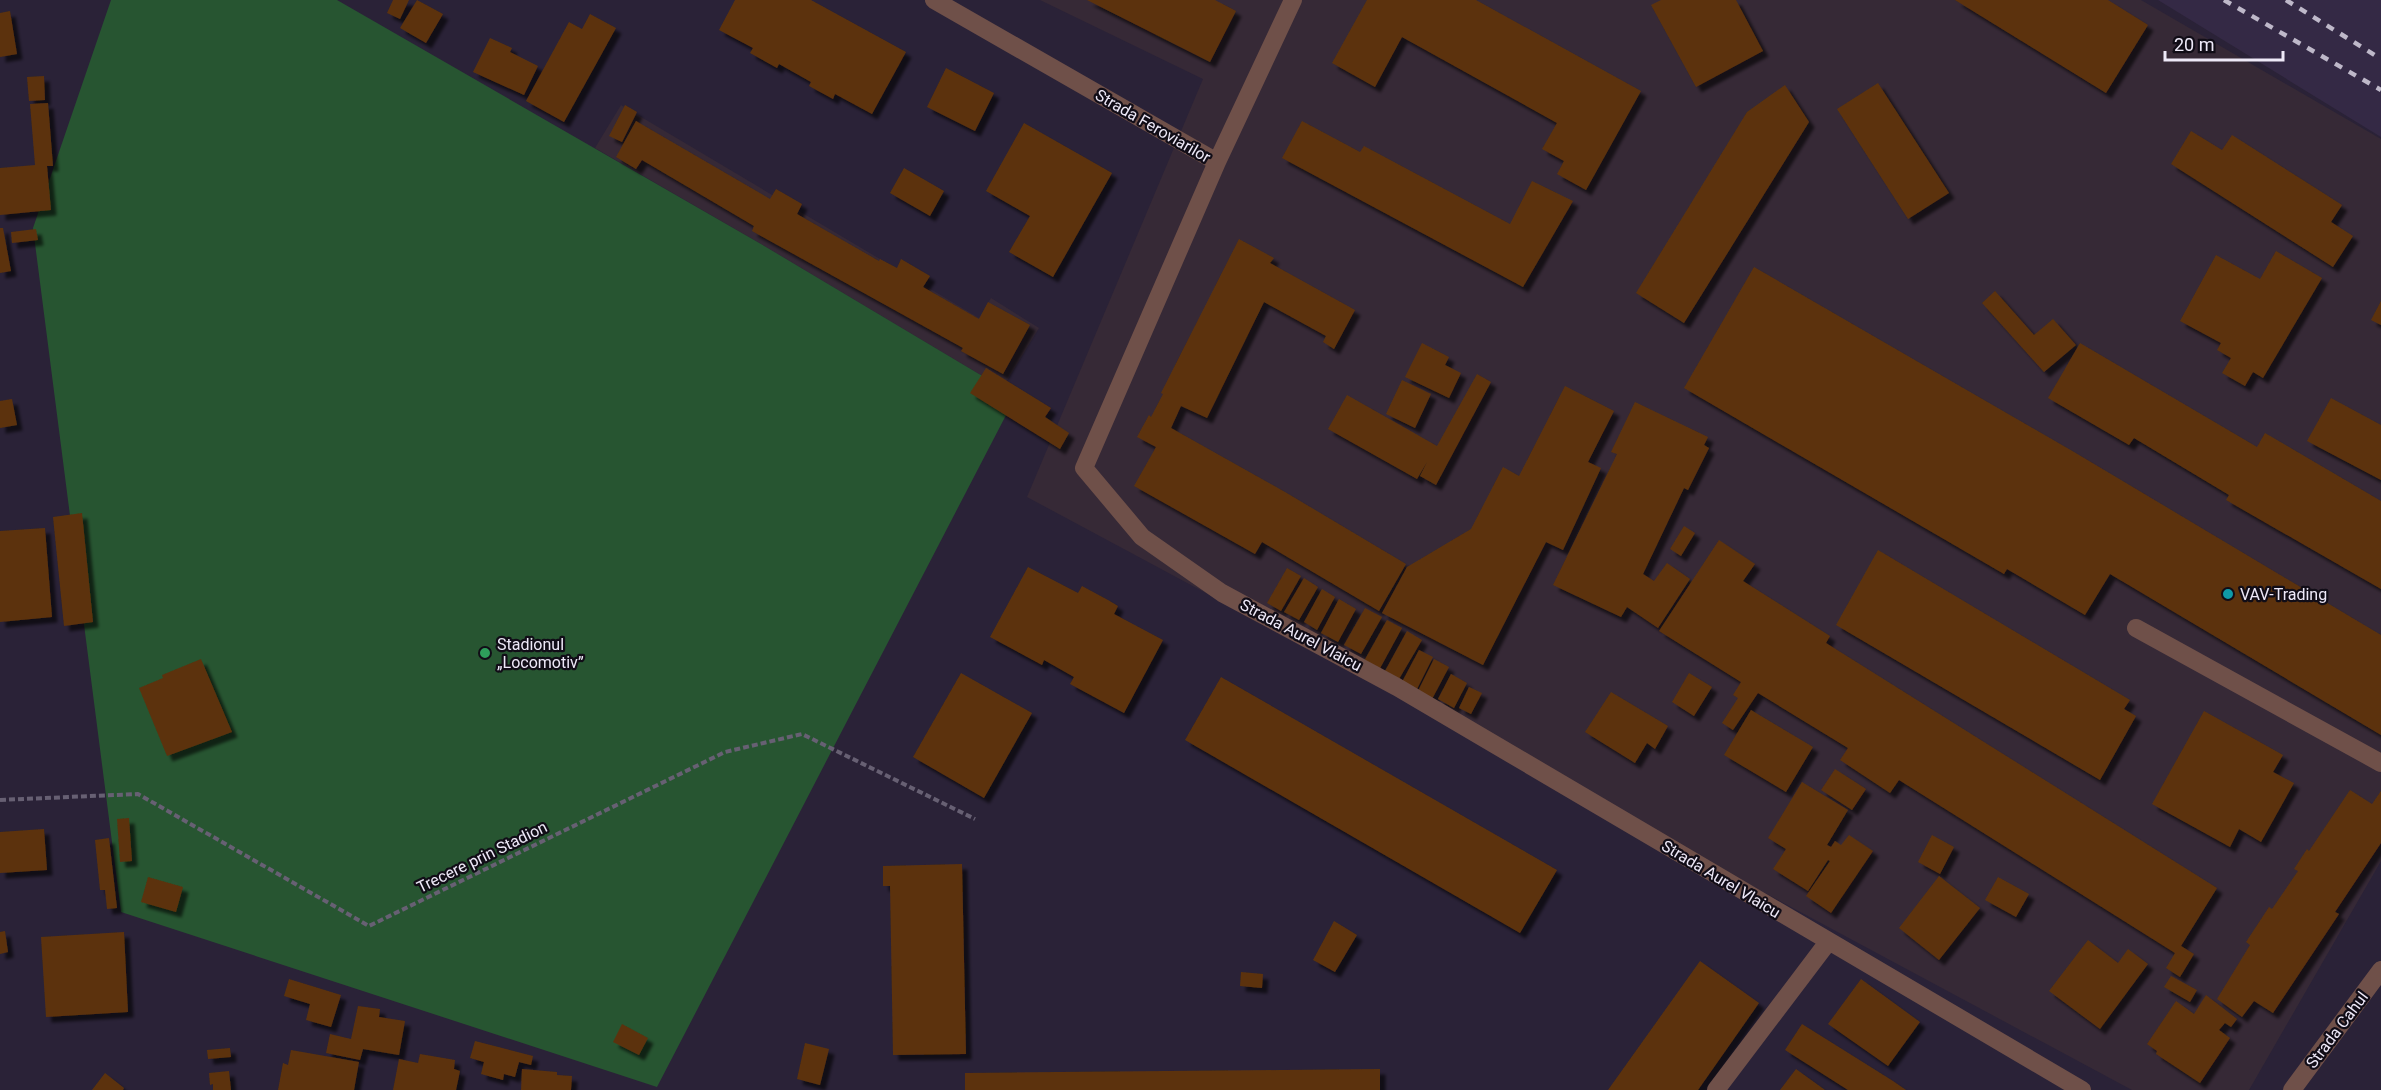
<svg xmlns="http://www.w3.org/2000/svg" width="2381" height="1090" viewBox="0 0 2381 1090" font-family="Roboto,sans-serif">
	<style>
		.built { fill: #342945 }
		.industrial { fill: #362936 }
		.green { fill: #275531 }
		.building { fill: #5b320c; filter: url(#shadow) }
		.lines { fill: none; stroke-linecap: round; stroke-linejoin: round }
		.path { stroke: #676073; stroke-width: 4; stroke-dasharray: 6 3; stroke-linecap: butt }
		.lane { stroke: #6f5049; stroke-width: 18 }
		.street { stroke: #6f5049; stroke-width: 18 }
		.rail { stroke: #beb8c9; stroke-width: 4.5; stroke-dasharray: 8 8; stroke-linecap: butt }
		.culture-dot { fill: #0f9aa8; stroke: #110d17; stroke-width: 2 }
		.leisure-dot { fill: #2e9e5b; stroke: #110d17; stroke-width: 2 }
		.labels { text-anchor: middle; dominant-baseline: central; stroke-width: 4.5; stroke-linejoin: round; paint-order: stroke }
		.street-label { font-size: 16px; fill: #eee9f8; stroke: #110d17 }
		.poi-label { font-size: 16px; fill: #eee9f8; stroke: #110d17; text-anchor: start }
	</style>
	<defs>
		<filter id="shadow"><feDropShadow dx="5.5" dy="5.5" stdDeviation="1.5" flood-color="#0009"/></filter>
	</defs>
	<rect width="100%" height="100%" fill="#2a2237"/>
	<path class="built" d="M2158,0h223v137z"/>
	<path class="industrial" d="M1040,0h1101l240,139v722l-132,229h-117l-1105,-593 176,-418z
		M621,105l358,213 12,-20 48,30 -36,59 -24,-13 -213,-127 -171,-99z"/>
	<path class="green" d="M111,0h226l429,247 213,127 38,20 -360,693 -536,-175 -88,-684z"/>
	<path class="building" d="M393,0h16l-9,19 -13,-6z
		M417,0l26,14 -17,29 -26,-15z
		M735,0h76l95,52 -34,62 -37,-20 -2,5 -24,-13 2,-4 -32,-18 -2,4 -27,-15 3,-5 -34,-18z
		M1087,0h128l21,11 -26,51z
		M1367,0h109l165,91 -55,99 -29,-16 7,-13 -22,-12 15,-26 -155,-86 -27,50 -43,-24z
		M1661,0h75l27,51 -67,36 -45,-82z
		M1955,0h153l40,25 -42,68z
		M10,11l7,43 -17,3v-44z
		M590,14l26,14 -52,94 -38,-21 43,-79 13,7z
		M490,38l22,10 -2,4 28,14 -14,29 -51,-23z
		M946,68l48,25 -19,38 -48,-24z
		M44,76l1,24 -16,1 -2,-24z
		M1878,83l71,110 -41,26 -71,-110z
		M1785,85l24,37 -125,201 -48,-30 111,-181z
		M48,103l5,63h-6l4,44 -51,5v-47l35,-3 -5,-61z
		M625,105l12,7 -15,30 -13,-6z
		M636,121l134,78 6,-10 26,15 -5,10 82,47 1,-2 17,9 4,-9 29,17 -7,11 56,32 9,-17 42,23 -27,49 -42,-23 2,-3 -211,-117 2,-5 -112,-66 -6,9 -20,-12z
		M1302,121l58,31 4,-6 146,78 22,-43 41,20 -50,86 -241,-129z
		M1024,123l88,50 -59,104 -44,-25 21,-36 -44,-25z
		M2191,131l31,19 10,-15 110,70 -11,17 22,14 -20,31 -162,-103z
		M904,168l40,23 -14,25 -40,-23z
		M0,228h3l8,43 -11,2z
		M36,229l2,11 -26,3 -1,-11z
		M1239,239l35,19 -4,5 85,47 -21,39 -11,-7 3,-6 -62,-34 -57,116 -26,-12 -10,22 114,64 121,72 -27,47 -117,-69 -7,12 -121,-68 22,-39 -19,-10 12,-22 2,2 12,-23 -2,-1z
		M2276,251l46,27 -59,100 -10,-6 -8,14 -23,-13 9,-15 -14,-8 4,-7 -41,-22 36,-66 44,24z
		M1754,267l320,185 307,183v100l-271,-161 -25,41 -78,-46 -3,5 -320,-186z
		M1995,291l39,44 19,-16 23,26 -32,27 -62,-69z
		M2381,301v24l-10,-5z
		M1422,343l27,14 -4,8 16,8 -12,25 -44,-21z
		M2080,343l177,104 8,-14 116,68v88l-155,-89 3,-5 -95,-57 -5,7 -81,-47z
		M986,368l65,40 -6,9 24,16 -9,16 -90,-56z
		M1477,374l14,8 -55,103 -16,-9 7,-14 -10,17 -89,-50 19,-34 90,51z
		M1402,380l29,14 -16,34 -29,-14z
		M1565,386l49,25 -26,51 13,6 -38,82 -17,-8 -63,123 -101,-52 25,-46 64,-38 32,-62 16,9z
		M2331,398l50,27v55l-74,-39z
		M12,399l5,26 -17,3v-27z
		M1635,402l73,35 -4,8 5,3 -21,42 -4,-2 -41,86 11,7 13,-18 23,16 -32,49 -31,-21 -6,10 -68,-32 64,-131 -6,-2z
		M82,513l11,109 -29,4 -11,-109z
		M1684,526l11,7 -14,23 -11,-7z
		M45,528l7,89 -52,5v-91z
		M1719,540l36,24 -12,17 87,55 -4,7 391,245 -36,58 13,8 -14,23 -14,-9 9,-15 -276,-173 -9,13 -50,-33 8,-12 -90,-55 -25,37 -11,-7 16,-25 -5,-3 8,-13 -82,-51z
		M1878,550l252,150 -6,9 12,7 -36,64 -264,-155z
		M1028,567l50,26 4,-7 26,14 10,6 -4,8 49,26 -39,73 -54,-29 4,-7 -30,-17 -2,5 -52,-28z
		M1287,568l14,8 -20,35 -14,-8z
		M1304,578l14,9 -19,33 -15,-8z
		M1322,589l13,8 -18,33 -13,-8z
		M1339,599l17,10 -18,33 -17,-9z
		M1365,608l17,9 -21,37 -17,-9z
		M1387,620l15,8 -24,44 -15,-9z
		M1407,631l15,9 -23,39 -14,-8z
		M1419,650l14,7 -16,32 -15,-7z
		M201,659l31,73 -65,24 -28,-68 24,-10 -1,-3z
		M1434,659l15,8 -18,34 -14,-8z
		M961,673l71,40 -48,85 -71,-41z
		M1689,673l23,14 -18,29 -22,-14z
		M1451,674l16,9 -13,25 -16,-9z
		M1221,677l336,193 -37,63 -335,-193z
		M1469,687l13,6 -11,21 -12,-6z
		M1611,692l57,34 -13,23 -8,-6 -12,20 -50,-31z
		M1751,710l62,37 -27,45 -62,-37z
		M2204,711l79,44 -10,17 21,11 -33,59 -22,-13 -9,18 -78,-43z
		M1835,769l31,20 -14,21 -31,-20z
		M1802,782l46,28 -21,35 4,2 4,-6 6,4 8,-10 24,16 -42,62 -25,-17 24,-35 -2,-1 -20,31 -35,-22 13,-20 -18,-11z
		M2350,790l22,14 9,-13v52l-46,69 4,2 -66,99 -19,-12 -12,16 -25,-18 33,-54 -4,-3 23,-35 3,2 26,-38 -4,-2 13,-20 2,2z
		M129,818l3,43 -12,1 -3,-43z
		M44,829l3,41 -47,3v-41z
		M1932,835l22,12 -14,27 -22,-12z
		M109,838l8,70 -10,1 -2,-19h-5l-5,-50z
		M962,864l4,190 -73,1 -3,-169h-7v-20z
		M1939,876l41,32 -41,52 -40,-32z
		M148,877l35,10 -7,25 -35,-10z
		M1998,877l31,17 -13,23 -31,-17z
		M1334,921l23,14 -22,37 -22,-12z
		M5,931l3,21 -8,2v-22z
		M124,932l4,80 -82,5 -5,-80z
		M2088,940l30,23 10,-14 20,15 -48,65 -51,-38z
		M1700,961l59,42 -61,87h-90z
		M1241,972l22,2 -1,14 -22,-2z
		M2171,976l26,14 -7,12 -26,-15z
		M289,979l52,16 -10,32 -25,-7 4,-16 -26,-8z
		M1861,979l59,43 -32,44 -60,-42z
		M2206,995l31,24 -6,8 -6,-4 -6,7 11,8 -30,45 -44,-29 1,-3 -10,-7 29,-43 18,13z
		M358,1006l22,3 -1,8 26,4 -6,34 -36,-6 -3,11 -34,-7 4,-19 21,5z
		M622,1024l26,14 -9,17 -26,-13z
		M1802,1024l91,57 13,9h-58l-63,-40z
		M475,1041l58,15 -2,9 -12,-3 -4,15 -11,-3 -1,6 -22,-6 3,-12 -14,-4z
		M805,1043l24,6 -9,36 -23,-6z
		M230,1048l1,9 -23,2 -1,-9z
		M291,1050l68,12 -5,28h-76l5,-27 5,2z
		M420,1054l35,6 -1,9 6,2 -4,19h-63l6,-31 19,4z
		M522,1069l35,3v3l15,1 -1,14h-50z
		M1380,1069v21h-415v-17z
		M1796,1069l29,21h-45z
		M229,1071l2,19h-18v-6l-3,1 -1,-12z
		M105,1073l19,15 -1,2h-31z"/>
	<g class="lines">
		<path class="path" d="M0,800l138,-6 231,132 356,-174 77,-18 173,85"/>
		<path class="lane" d="M2136,628l245,135"/>
		<path class="street" d="M934,0l283,162 76,-162
			M1217,162l-133,306 58,69 80,56 175,94 685,403
			M1716,1090l112,-148
			M2292,1090l89,-120"/>
		<path class="rail" d="M2224,0l157,90
			M2286,0l95,59"/>
	</g>
	<circle class="culture-dot" cx="2228" cy="594" r="6"/>
	<circle class="leisure-dot" cx="485" cy="653" r="6"/>
	<g class="labels">
		<g class="street-label">
			<text transform="translate(1153 126) rotate(30)">Strada Feroviarilor</text>
			<text transform="translate(1301 635) rotate(28)">Strada Aurel Vlaicu</text>
			<text transform="translate(482 857) rotate(-26)">Trecere prin Stadion</text>
			<text transform="translate(1721 879) rotate(31)">Strada Aurel Vlaicu</text>
			<text transform="translate(2337 1030) rotate(-53)">Strada Cahul</text>
		</g>
		<g class="poi-label">
			<text x="2240" y="594">VAV-Trading</text>
			<text x="497" y="644">Stadionul<tspan x="497" dy="18">„Locomotiv”</tspan></text>
		</g>
	</g>
	<path d="M2165 51v9h118v-9" fill="none" stroke="#eee9f8" stroke-width="3"/>
	<text x="2174" y="51" font-size="18" fill="#eee9f8" stroke="#110d17" stroke-width="4.5" paint-order="stroke">20 m</text>
</svg>
